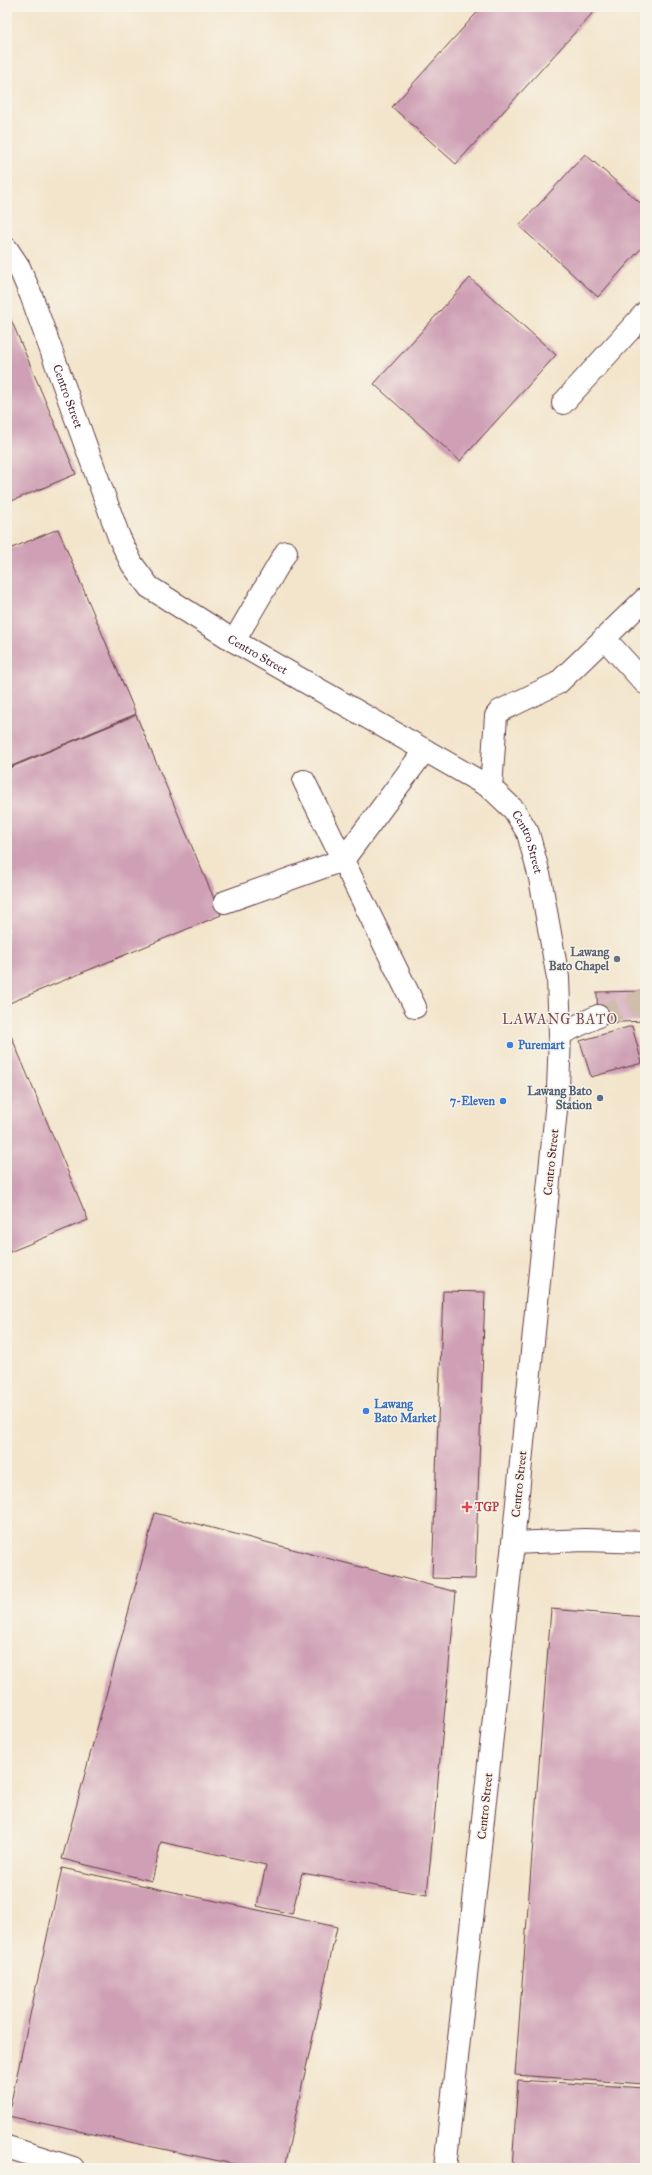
<svg xmlns="http://www.w3.org/2000/svg" width="652" height="2175" viewBox="0 0 652 2175" font-family="'IM FELL Great Primer',serif">
	<style>
		.building { fill: #cfa0b5 }
		.lines { fill: none; stroke-linecap: round; stroke-linejoin: round }
		.minor-tunnel { stroke: #d1bdac; stroke-width: 22; stroke-dasharray: 22 11; stroke-linecap: butt }
		.minor-casing { stroke: #633d43; stroke-width: 24 }
		.major-casing { stroke: #633d43; stroke-width: 24 }
		.minor { stroke: #fff; stroke-width: 22 }
		.major { stroke: #fff; stroke-width: 22 }
		.worship-dot { fill: #6b7280; stroke: #f7f3e8; stroke-width: 1.5 }
		.shop-dot { fill: #3f7fe0; stroke: #f7f3e8; stroke-width: 1.5 }
		.service-dot { fill: #5c6f8a; stroke: #f7f3e8; stroke-width: 1.5 }
		.health-dot { fill: #e0444e; stroke: #f7f3e8; stroke-width: 1.5 }
		.labels { text-anchor: middle; dominant-baseline: central; stroke-width: 3; stroke-linejoin: round; paint-order: stroke }
		.street-label { font-size: 12px; fill: #4a1f2b; stroke: #f7f3e8 }
		.worship-label { font-size: 12px; font-weight: bold; fill: #5b616d; stroke: #f7f3e8; text-anchor: end }
		.shop-label { font-size: 12px; font-weight: bold; fill: #366cbe; stroke: #f7f3e8; text-anchor: start }
		.service-label { font-size: 12px; font-weight: bold; fill: #4e5e75; stroke: #f7f3e8; text-anchor: end }
		.health-label { font-size: 12px; font-weight: bold; fill: #be3a42; stroke: #f7f3e8; text-anchor: start }
		.quarter-label { font-size: 14px; letter-spacing: 1px; fill: #794c5b; stroke: #f7f3e8 }
	</style>
	<rect width="100%" height="100%" fill="#f7f3e8"/>
	<filter id="ink" filterUnits="userSpaceOnUse"><feTurbulence type="fractalNoise" baseFrequency=".025" numOctaves="2"/><feDisplacementMap in="SourceGraphic" scale="8" xChannelSelector="R" yChannelSelector="G"/><feConvolveMatrix kernelMatrix="1 2 1 2 8 2 1 2 1" color-interpolation-filters="sRGB"/></filter>
	<filter id="wash" filterUnits="userSpaceOnUse"><feTurbulence type="fractalNoise" baseFrequency=".012" numOctaves="4" result="noise"/><feDisplacementMap in="SourceGraphic" scale="16" xChannelSelector="R" yChannelSelector="G"/><feGaussianBlur stdDeviation="0.9" result="paint"/><feColorMatrix in="noise" values="0 0 0 0 0 0 0 0 0 0 0 0 0 0 0 0 0 1.4 0 .05"/><feComposite in="paint" operator="in"/></filter>
	<g filter="url(#wash)">
		<rect width="100%" height="100%" fill="#f3e5cc"/>
		<g id="blocks">
			<path class="building" d="M482,7h116l-142,157 -64,-57z
				M585,154l60,53v37l-47,53 -79,-71z
				M470,278l86,77 -96,106 -86,-77z
				M7,310l69,164 -69,29z
				M58,529l78,185 -129,54v-218z
				M136,715l85,200 -214,89v-235z
				M645,991v30l-47,2 -1,-31z
				M7,1026l81,194 -81,33z
				M632,1026l10,37 -51,14 -11,-36z
				M443,1291l42,1 -10,287 -43,-1z
				M155,1513l301,79 -29,303 -125,-22 -10,41 -35,-8 9,-41 -105,-23 -9,39 -90,-22z
				M551,1609l94,8v467l-130,-9z
				M62,1868l275,59 -53,241h-32l-244,-52z
				M518,2080l127,8v80h-133z"/>
		</g>
	</g>
	<g filter="url(#ink)">
		<use href="#blocks" fill-opacity="0" stroke="#633d43" stroke-width="1"/>
		<g class="lines">
			<path class="minor-tunnel" d="M598,1016l47,-16"/>
			<defs>
				<path id="minor" d="M563,403l82,-90
					M604,638l41,45
					M234,641l52,-89
					M304,781l111,226
					M491,788l5,-72 4,-5 58,-28 87,-84
					M225,902l118,-42 82,-110
					M560,1034l38,-18
					M513,1543l72,-3 60,2
					M7,2147l66,21"/>
				<g id="major">
					<path id="s1" d="M7,249l12,18 12,28 88,242 13,27 17,23 85,54 257,147 23,22 14,23 12,45 18,100 2,56 -2,56 -45,453 -68,625"/>
				</g>
			</defs>
			<use href="#minor" class="minor-casing"/>
			<use href="#major" class="major-casing"/>
			<use href="#minor" class="minor"/>
			<use href="#major" class="major"/>
		</g>
	</g>
	<circle class="worship-dot" cx="617" cy="959" r="4"/>
	<g class="shop-dot">
		<circle cx="510" cy="1045" r="4"/>
		<circle cx="503" cy="1101" r="4"/>
		<circle cx="366" cy="1411" r="4"/>
	</g>
	<circle class="service-dot" cx="600" cy="1098" r="4"/>
	<path class="health-dot" d="M465 1501h4v4h4v4h-4v4h-4v-4h-4v-4h4z"/>
	<g class="labels">
		<g class="street-label">
			<text stroke="none"><textPath href="#s1" startOffset="160">Centro Street</textPath></text>
			<text stroke="none"><textPath href="#s1" startOffset="496">Centro Street</textPath></text>
			<text stroke="none"><textPath href="#s1" startOffset="832">Centro Street</textPath></text>
			<text transform="translate(551 1162) rotate(-84)">Centro Street</text>
			<text transform="translate(519 1484) rotate(-84)">Centro Street</text>
			<text transform="translate(485 1806) rotate(-84)">Centro Street</text>
		</g>
		<g class="worship-label">
			<text x="609" y="952">Lawang<tspan x="609" dy="14">Bato Chapel</tspan></text>
		</g>
		<g class="shop-label">
			<text x="518" y="1045">Puremart</text>
			<text x="495" y="1101" text-anchor="end">7-Eleven</text>
			<text x="374" y="1404">Lawang<tspan x="374" dy="14">Bato Market</tspan></text>
		</g>
		<g class="service-label">
			<text x="592" y="1091">Lawang Bato<tspan x="592" dy="14">Station</tspan></text>
		</g>
		<g class="health-label">
			<text x="475" y="1507">TGP</text>
		</g>
		<g class="quarter-label">
			<text x="560" y="1019">LAWANG BATO</text>
		</g>
	</g>
	<rect width="652" height="2175" fill="none" stroke="#f7f3e8" stroke-width="24"/>
</svg>
